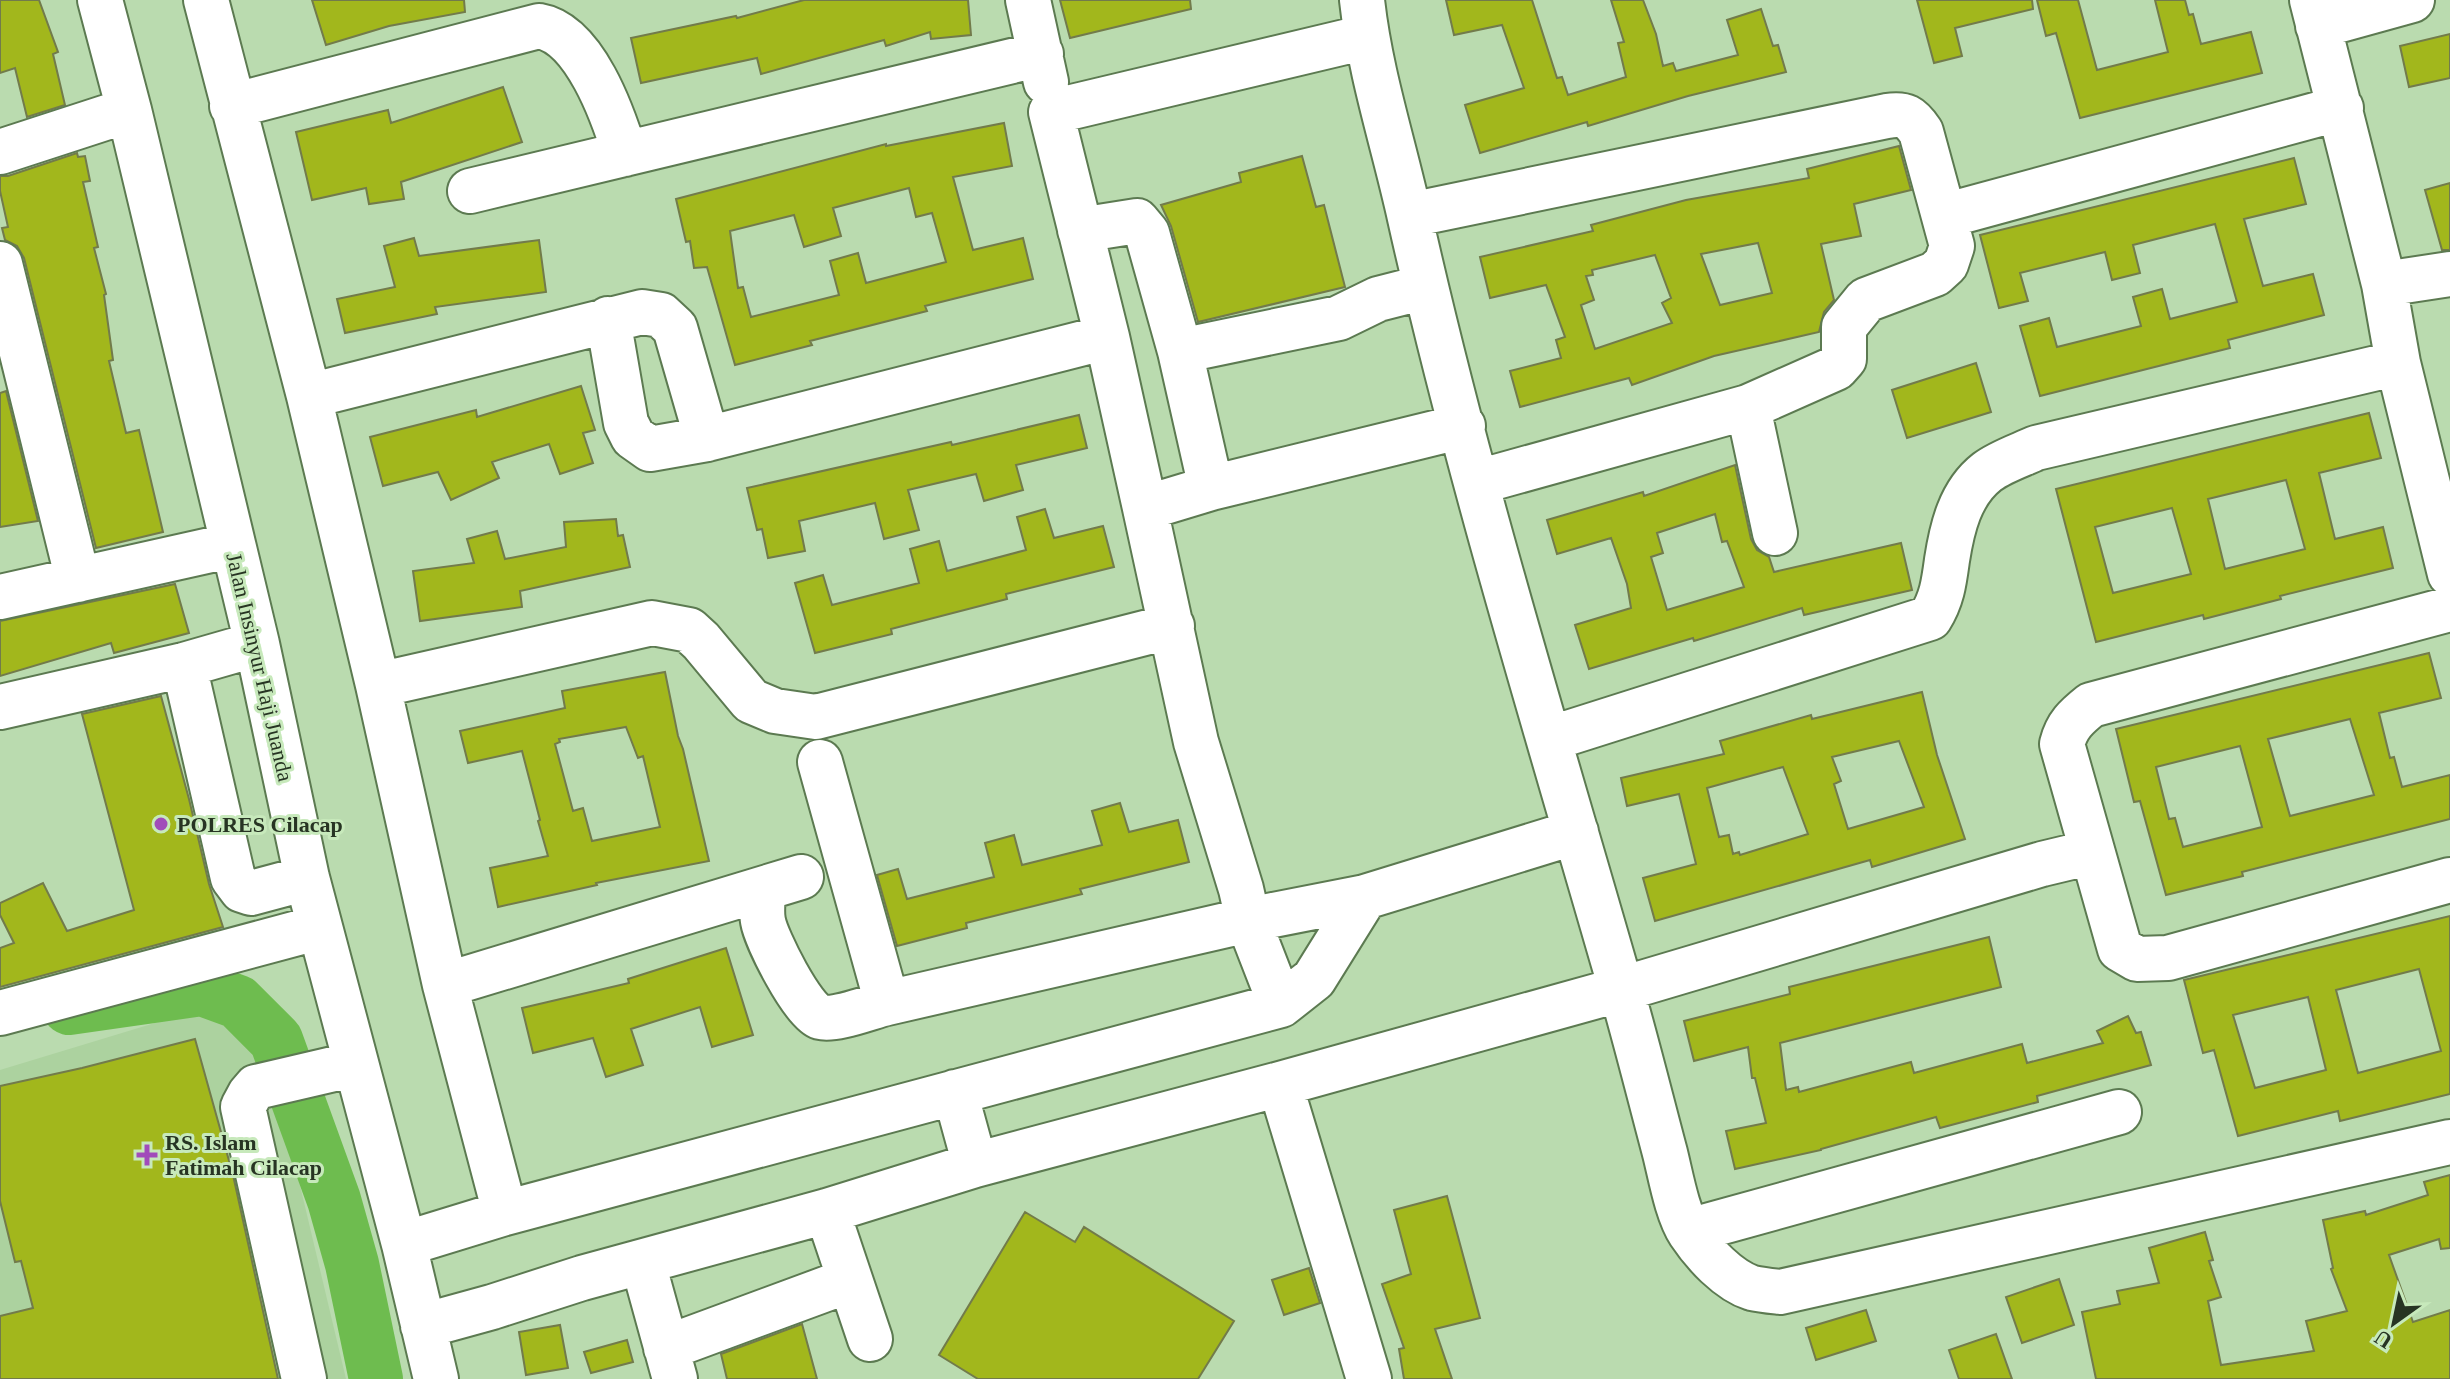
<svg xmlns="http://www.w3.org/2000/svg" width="2450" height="1379" viewBox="0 0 2450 1379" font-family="'Times New Roman',serif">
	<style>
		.built { fill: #acd29f }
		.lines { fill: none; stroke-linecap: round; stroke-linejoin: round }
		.river { stroke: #6ebc4f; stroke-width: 54 }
		.building { fill: #a2b71c; stroke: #727b4b; stroke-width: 2; fill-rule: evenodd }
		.minor-casing { stroke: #5c7a51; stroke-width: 48 }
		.minor { stroke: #fff; stroke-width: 44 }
		.poi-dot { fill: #a14cba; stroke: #c7e9bb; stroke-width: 3 }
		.labels { text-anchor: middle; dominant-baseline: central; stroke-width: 6; stroke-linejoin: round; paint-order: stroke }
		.street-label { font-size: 22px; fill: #273423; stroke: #c7e9bb }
		.poi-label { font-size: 22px; font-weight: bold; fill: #273423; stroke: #c7e9bb; text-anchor: start }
	</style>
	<rect width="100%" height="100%" fill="#badbaf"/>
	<path class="built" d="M201,1009l32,13 22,16 14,17 77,324h-346v-309z"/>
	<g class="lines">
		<path class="river" d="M69,1008l133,-19 36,13 38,38 58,160 18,64 24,115"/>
	</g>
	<path class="building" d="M0,0h39l19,52 -5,2 12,51 -38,12 -12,-49 -15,5z
		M312,0h152l1,12 -76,14 -63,19z
		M804,0h164l3,35 -40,4 -1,-7 -44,14 -2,-6 -123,34 -4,-16 -116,25 -10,-45 105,-22 1,2z
		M1060,0h130l1,9 -121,29z
		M1446,0h86l25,78 5,-1 6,18 58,-18 -8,-34 6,-1 -13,-42h32l13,34 7,32 10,-3 3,8 62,-16 -11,-35 34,-11 12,37 5,-1 8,27 -98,24 -100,30 -1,-4 -107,31 -15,-48 59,-17 -22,-63 -48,10z
		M1917,0h115l1,9 -78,19 7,28 -28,7z
		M2037,0h41l19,70 71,-18 -13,-52h30l4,15 4,-1 8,30 50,-12 11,41 -182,45 -24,-85 -10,3z
		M2450,34v44l-41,9 -9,-41z
		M503,87l19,55 -121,40 3,17 -35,5 -3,-16 -54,12 -16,-68 92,-22 3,13z
		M1004,123l8,43 -59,11 20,73 50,-12 10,41 -108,27 2,5 -117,30 2,4 -77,20 -28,-98 -13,1 -4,-27 -4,1 -10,-43 210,-55v2zM909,188l7,29 16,-4 14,49 -80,21 -8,-30 -28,8 9,34 -88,22 -8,-30 -5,1 -8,-57 64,-16 10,32 37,-11 -8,-28z
		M1899,146l12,44 -57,14 7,32 -40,8 13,56 -10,12 -5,20 -105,24 -82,29 -3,-7 -109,29 -10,-36 51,-13 -5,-18 9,-3 -19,-52 -56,13 -10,-41 113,-26 -2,-6 95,-25 123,-22 -2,-9zM1758,243l14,50 -52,12 -19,-51zM1655,255l16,43 -9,5 10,20 -77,26 -14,-44 13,-5 -8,-24 7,-1 -1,-5z
		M77,153l1,4 7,-1 5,25 -7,1 15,65 -4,1 12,46 -2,1 9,65 -4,1 17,72 13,-3 24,102 -67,16 -72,-290 -7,-12 -12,-6 -3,-12 6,-1 -8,-36v-15h8z
		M1302,156l14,51 8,-2 21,82 -147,35 -27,-96 -10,-21 80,-23 -2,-9z
		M2294,158l12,46 -62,15 19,67 50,-12 11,41 -96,25 2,8 -190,48 -20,-70 29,-8 8,29 84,-21 -8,-29 29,-8 8,30 67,-17 -22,-78 -82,21 7,28 -28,7 -7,-28 -85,21 8,28 -29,7 -19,-73z
		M2450,183v67h-8l-17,-60z
		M414,238l5,18 120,-16 7,52 -111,15 2,7 -92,19 -8,-34 58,-12 -11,-41z
		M1976,363l15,49 -84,26 -15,-48z
		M581,386l14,44 -12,3 10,30 -33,11 -11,-30 -57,18 7,16 -48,22 -13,-28 -55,14 -13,-49 106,-27 1,7z
		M6,391l32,130 -38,6v-134z
		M2369,413l12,45 -62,15 16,66 48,-12 10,41 -113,28 1,3 -77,20 -1,-4 -107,27 -40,-153zM2286,480l19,69 -80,20 -17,-70zM2172,508l19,66 -78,19 -18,-66z
		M1079,415l8,33 -71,17 7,25 -39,11 -8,-27 -68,16 11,40 -35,9 -9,-36 -76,18 6,30 -37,7 -6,-29 -5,1 -10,-42 204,-46 1,3z
		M1735,465l16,74 6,11 12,7 5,15 127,-29 11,47 -108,25 -2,-7 -108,33 -1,-3 -104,31 -14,-44 56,-17 -4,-24 -16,-46 -54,16 -10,-34 96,-28 1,4zM1715,514l7,28 5,-1 17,46 -77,23 -16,-53 12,-4 -6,-20z
		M1045,509l9,29 49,-12 11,41 -108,27 1,5 -116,30 1,5 -77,19 -20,-70 28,-8 9,30 87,-22 -9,-34 29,-8 8,30 79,-21 -9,-33z
		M616,519l2,17 5,-1 7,32 -110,24 2,16 -102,14 -7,-50 61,-8 -7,-24 30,-8 8,28 61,-12 -2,-25z
		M175,584l14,49 -75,20 -3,-10 -111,33v-55z
		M2429,653l12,45 -62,15 11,45 4,-1 8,30 48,-12v44l-208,53 1,4 -77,19 -26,-94 -6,1 -18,-73zM2350,719l24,76 -84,21 -22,-77zM2240,746l22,81 -79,20 -8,-29 -6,1 -13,-52z
		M665,672l13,64 5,13 26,112 -113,22 1,2 -99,22 -8,-39 58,-12 -10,-35 2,-1 -18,-69 -54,12 -8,-32 105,-23 -3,-17zM626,727l12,31 5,-2 17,71 -68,14 -9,-33 -10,3 -18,-67 5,-2 -1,-3z
		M1922,692l15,63 28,84 -93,28 -2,-7 -215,61 -12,-43 53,-14 -17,-70 -52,12 -6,-28 103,-24 -4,-13 91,-26 1,4zM1899,741l25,66 -76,22 -14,-45 7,-3 -9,-24zM1783,767l25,67 -68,21 -1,-3 -6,2 -4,-19 -10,2 -12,-49z
		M161,696l28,103 20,85 14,43 -223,60v-39l14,-5 -14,-28v-12l43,-20 24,48 67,-21 -52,-196z
		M1120,803l9,29 49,-12 11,42 -109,27 2,5 -116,29 1,5 -70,18 -20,-71 21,-6 9,30 87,-22 -9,-34 29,-8 8,30 80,-20 -10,-34z
		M2450,916v178l-110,27 -2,-10 -100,25 -24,-86 -11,3 -19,-73zM2419,969l22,82 -83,22 -22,-83zM2308,997l18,73 -71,18 -22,-73z
		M1989,937l12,50 -221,56 6,47 12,-3 1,5 112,-30 3,11 108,-29 5,19 76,-20 -6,-12 31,-15 8,17 5,-1 10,33 -114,31 1,6 -98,26 -4,-11 -115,32v1l-86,19 -9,-38 40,-8 -11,-45h-3l-4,-31 -54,14 -10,-40 106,-27 -1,-7z
		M726,948l27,87 -41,12 -12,-40 -69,22 12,36 -37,12 -13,-39 -60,15 -11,-45 107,-25 -1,-4z
		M195,1039l38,136 45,204h-278v-63l33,-8 -12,-47 -6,1 -15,-61v-115l82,-18z
		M2450,1175v73l-9,1 -2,-10 -50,16 24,67 37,-12v69h-354l-14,-67 38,-8 -3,-13 42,-8 -10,-35 56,-16 8,28 -4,1 12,36 -13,4 13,64 93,-14 -8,-30 41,-10 -16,-42 2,-1 -10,-48 42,-9 1,4 62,-20 -4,-13z
		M1447,1196l33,122 -45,11 17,50h-48l-5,-30 5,-1 -22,-64 29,-10 -17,-64z
		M1025,1212l50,30 9,-15 150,94 -36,58h-220l-39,-24z
		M1309,1268l11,35 -36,12 -12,-35z
		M2059,1279l15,46 -52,18 -16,-46z
		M1866,1310l10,31 -60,19 -10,-32z
		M802,1324l15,55h-90l-6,-25z
		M560,1325l8,43 -42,7 -7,-43z
		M1996,1334l16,45h-53l-10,-29z
		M627,1340l6,22 -42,11 -7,-21z"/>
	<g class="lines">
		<defs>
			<path id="minor" d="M100,0l29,110 128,534 50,234 97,366 32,135
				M206,0l103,396 69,289 67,300 60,228
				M1028,0l18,82
				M1362,0c8,74 32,145 48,218 57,254 134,503 206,753 18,61 33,122 49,182 6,24 12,60 25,80 14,21 38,47 62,55 9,2 19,3 28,4l670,-150
				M2312,0l72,284 14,79 52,211
				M2318,26l94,-26
				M232,106l307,-80c46,8 74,89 86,128
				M0,152l129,-42
				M470,191l571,-137
				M1410,215l477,-99c18,-3 24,1 34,16l31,114 -6,18 -11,10 -69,26 -22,27v32l-8,9 -88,39
				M1944,216l397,-108
				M1080,230l57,-9 10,12 33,118 31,137
				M0,264l78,316
				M2384,284l66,-10
				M608,319l18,104 7,14 17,12 57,-10 400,-102
				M1180,351l159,-33 39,-19 47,-12
				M309,396l333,-84 19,3 14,13 32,111
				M1478,482l270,-75 27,126
				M1145,508l-38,-171 -56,-225 315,-75
				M0,597l233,-52
				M2450,609l-359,96c-15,12 -24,20 -29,39l58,205 17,10 31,-1 282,-78
				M184,665l49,213 9,12 9,3 56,-15
				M378,685l274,-62 37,7 12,11 50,60 24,10 41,6 356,-91
				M0,707l184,-42 73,-21
				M1549,739l381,-121c12,-19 14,-36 17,-58 5,-32 13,-67 40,-88 13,-10 34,-17 49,-24l362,-85
				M820,762l67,241
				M763,889c0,10 -2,22 0,32 3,18 40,91 57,96 16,4 50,-10 67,-14l361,-83 117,-23 211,-65
				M445,985l356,-108
				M1281,1005l-33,-85 -7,-31 -45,-147 -51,-234 66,-20 252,-62
				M0,1013l320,-86
				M1280,1084l89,295
				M955,1092l20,73
				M827,1211l43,128
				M1689,1231l430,-119
				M404,1244l101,-31 776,-208 33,-26 51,-82
				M643,1263l32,116
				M423,1326l69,-19 90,-29 245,-67 148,-46 305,-81 342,-95 420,-125 50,-12
				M666,1348l184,-68
				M304,1379l-61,-272 7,-13 6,-7 99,-23"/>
		</defs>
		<use href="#minor" class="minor-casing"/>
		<use href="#minor" class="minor"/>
	</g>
	<g class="poi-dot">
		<circle cx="161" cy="824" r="8"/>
		<path d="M143 1143h8v8h8v8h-8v8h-8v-8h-8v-8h8z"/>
	</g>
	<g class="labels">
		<g class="street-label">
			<text transform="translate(260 667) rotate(77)">Jalan Insinyur Haji Juanda</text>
		</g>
		<g class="poi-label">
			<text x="177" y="824">POLRES Cilacap</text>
			<text x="165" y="1142">RS. Islam<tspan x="165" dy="25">Fatimah Cilacap</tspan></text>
		</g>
	</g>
	<g transform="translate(2394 1323) rotate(213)" stroke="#c7e9bb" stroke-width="6" paint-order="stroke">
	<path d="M0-6L14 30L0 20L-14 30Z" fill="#273423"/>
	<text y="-12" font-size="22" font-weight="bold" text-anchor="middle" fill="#273423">U</text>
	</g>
</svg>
